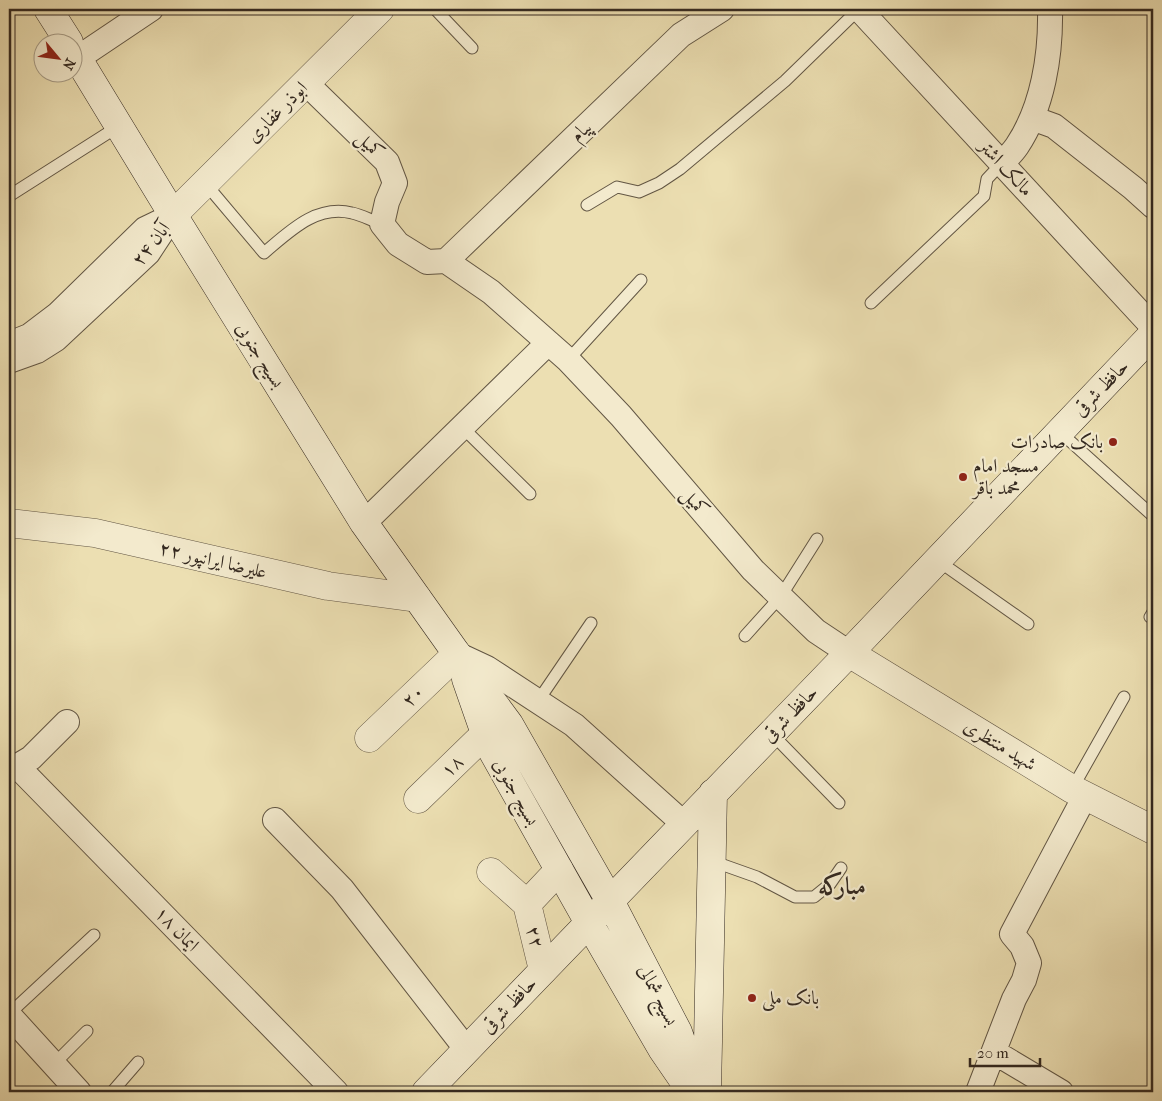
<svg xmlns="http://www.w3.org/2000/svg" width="1162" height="1101" viewBox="0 0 1162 1101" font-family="'IM FELL French Canon',Amiri,serif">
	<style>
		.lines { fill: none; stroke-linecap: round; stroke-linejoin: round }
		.service-casing { stroke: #625644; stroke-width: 13 }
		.minor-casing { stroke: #625644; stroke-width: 26 }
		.tertiary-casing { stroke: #625644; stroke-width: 29 }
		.secondary-casing { stroke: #342920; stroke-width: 29 }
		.service { stroke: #f3eacd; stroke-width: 11 }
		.minor { stroke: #f3eacd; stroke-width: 24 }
		.tertiary { stroke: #f3eacd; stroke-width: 28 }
		.secondary { stroke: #f3eacd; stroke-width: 28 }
		.poi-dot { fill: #8f2418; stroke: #f3eacd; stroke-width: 2 }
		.labels { text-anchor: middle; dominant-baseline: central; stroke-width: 4.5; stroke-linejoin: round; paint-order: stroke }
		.street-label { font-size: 19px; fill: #342920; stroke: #f3eacd }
		.poi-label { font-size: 19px; fill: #342920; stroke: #f3eacd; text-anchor: start }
		.district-label { font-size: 24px; font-weight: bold; fill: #342920; stroke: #f3eacd }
	</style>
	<rect width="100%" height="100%" fill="#ecdfb2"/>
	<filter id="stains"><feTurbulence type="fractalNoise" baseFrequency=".004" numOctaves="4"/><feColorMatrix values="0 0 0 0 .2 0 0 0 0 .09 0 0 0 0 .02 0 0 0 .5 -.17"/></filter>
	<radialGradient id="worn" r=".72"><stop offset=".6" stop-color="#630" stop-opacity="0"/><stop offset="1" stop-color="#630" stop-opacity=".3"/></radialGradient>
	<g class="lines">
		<defs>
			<path id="service" d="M435,9l37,39
				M205,183l59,70c25,-21 52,-49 88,-40 10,2 20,8 30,11
				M9,196l110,-70
				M587,205l30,-18 22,5 20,-9 21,-14 105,-88 74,-72
				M871,303l113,-107 3,-17 15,-16
				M568,360l73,-80
				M462,427l68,67
				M1060,432l93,84
				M937,560l91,64
				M1150,617l3,-5
				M745,636l36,-40 36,-57
				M538,701l53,-78
				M771,733l68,70
				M1072,789l52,-92
				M712,861l45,16 38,20h19l16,-13 11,-16
				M9,1014l85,-79
				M54,1064l33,-33
				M112,1092l26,-30"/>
			<path id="minor" d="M859,9l294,318
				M78,58l73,-49
				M306,83l81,79 8,21 -8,19 -5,22 16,20 29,18 19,-1 45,31 77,68 53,56 132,154 63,61 33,22
				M1032,118l22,8 79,62 20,18
				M1002,163c5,-5 11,-11 15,-17 26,-39 34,-91 33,-137
				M446,261l235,-226 41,-26
				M9,344l20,-8 29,-22 87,-85 27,-13
				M9,361l28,-10 19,-12 92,-86 25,-38
				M364,523l184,-180
				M457,654l30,14 87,57 110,99
				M17,766l319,326
				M9,771l22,-13 36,-36
				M275,820l67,69 125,161
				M9,1015l70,77
				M994,1052l67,40
				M978,1092l36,-93 10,-19 5,-17 -7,-17 -10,-12 73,-138"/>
			<path id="tertiary" d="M173,215l207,-206
				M9,523l86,10 233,53 89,12
				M849,653l223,136 81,41
				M369,738l88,-84
				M418,799l67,-65
				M491,872l36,32
				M527,904l16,66
				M527,904l32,-34"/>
			<path id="secondary" d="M48,9l21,33
				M72,49l101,166 191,308 93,131 52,70 101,177 68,131 21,60
				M466,679l23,66 100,178 73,126 24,35
				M426,1092l423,-439 304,-319
				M707,1092l6,-299"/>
		</defs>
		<use href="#service" class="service-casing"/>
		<use href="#minor" class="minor-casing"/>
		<use href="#tertiary" class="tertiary-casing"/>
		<use href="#secondary" class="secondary-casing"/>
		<use href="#service" class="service"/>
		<use href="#minor" class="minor"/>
		<use href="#tertiary" class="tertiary"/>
		<use href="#secondary" class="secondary"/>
	</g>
	<g class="poi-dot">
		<circle cx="1113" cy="442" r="5"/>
		<circle cx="963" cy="477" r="5"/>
		<circle cx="752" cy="998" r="5"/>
	</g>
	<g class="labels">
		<g class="street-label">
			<text transform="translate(277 112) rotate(-45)">ابوذر غفاری</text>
			<text transform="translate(581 131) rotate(-44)">پیام</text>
			<text transform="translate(370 145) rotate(45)">کمیل</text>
			<text transform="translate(1006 168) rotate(47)">مالک اشتر</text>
			<text transform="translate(151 244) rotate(-52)">آبان ۲۴</text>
			<text transform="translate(260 355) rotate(58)">بسیج جنوبی</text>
			<text transform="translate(1101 388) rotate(-46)">حافظ شرقی</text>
			<text transform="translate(695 502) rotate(49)">کمیل</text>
			<text transform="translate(213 560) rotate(13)">علیرضا ایرانپور ۲۲</text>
			<text transform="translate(413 696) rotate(-44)">۲۰</text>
			<text transform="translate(790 714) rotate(-46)">حافظ شرقی</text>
			<text transform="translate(1000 745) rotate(31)">شهید منتظری</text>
			<text transform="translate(452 766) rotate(-44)">۱۸</text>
			<text transform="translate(516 792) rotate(61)">بسیج جنوبی</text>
			<text transform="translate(177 929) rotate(46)">ایمان ۱۸</text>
			<text transform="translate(535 937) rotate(76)">۲۲</text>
			<text transform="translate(658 995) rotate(63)">بسیج شمالی</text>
			<text transform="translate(509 1005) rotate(-46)">حافظ شرقی</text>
		</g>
		<g class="poi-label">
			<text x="1103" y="442" text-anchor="end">بانک صادرات</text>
			<text x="973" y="466">مسجد امام<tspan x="973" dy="22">محمد باقر</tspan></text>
			<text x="762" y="998">بانک ملی</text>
		</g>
		<g class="district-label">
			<text x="842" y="886">مبارکه</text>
		</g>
	</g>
	<rect width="1162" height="1101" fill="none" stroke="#ecdfb2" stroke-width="30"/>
	<rect x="10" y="10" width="1142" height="1081" fill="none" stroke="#342920" stroke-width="2.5"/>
	<rect x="15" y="15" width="1132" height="1071" fill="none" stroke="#342920"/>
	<g transform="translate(58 58) rotate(119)"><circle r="24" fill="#f3eacd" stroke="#a79d88"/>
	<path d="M0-4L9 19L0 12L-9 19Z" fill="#8f2418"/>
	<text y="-8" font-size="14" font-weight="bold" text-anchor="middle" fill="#342920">N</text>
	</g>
	<path d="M970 1058v8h70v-8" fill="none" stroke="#342920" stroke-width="2.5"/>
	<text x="977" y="1058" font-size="15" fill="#342920" stroke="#f3eacd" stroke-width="4" paint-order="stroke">20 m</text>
	<rect width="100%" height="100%" filter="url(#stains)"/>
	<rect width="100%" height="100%" fill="url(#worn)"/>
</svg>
